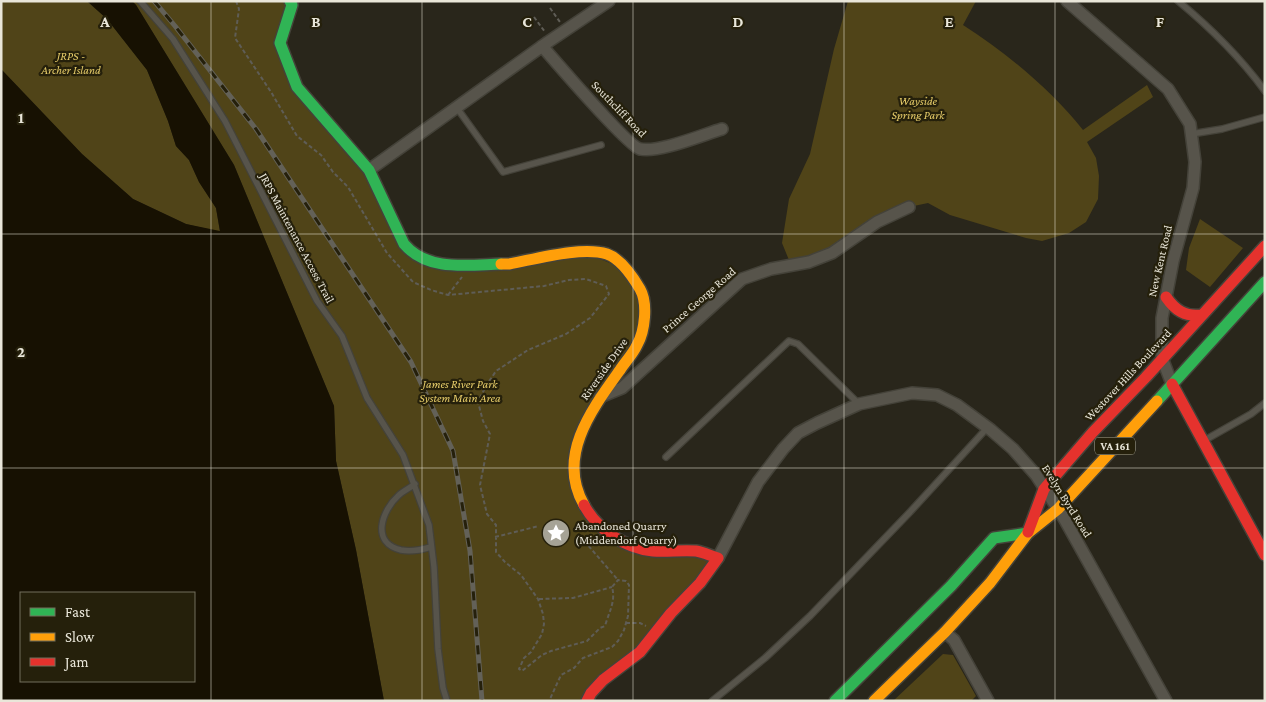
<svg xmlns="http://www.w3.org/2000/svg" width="1266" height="702" viewBox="0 0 1266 702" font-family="'Crimson Pro',serif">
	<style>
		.green { fill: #504418 }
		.water { fill: #171102; fill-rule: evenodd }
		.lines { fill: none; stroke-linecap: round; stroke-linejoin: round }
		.lane-casing { stroke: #444239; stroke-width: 8 }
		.street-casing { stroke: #444239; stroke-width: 14 }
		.fast-casing { stroke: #444239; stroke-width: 14 }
		.slow-casing { stroke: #444239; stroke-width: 14 }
		.jam-casing { stroke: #444239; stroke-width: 14 }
		.path { stroke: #5f5d56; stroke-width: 2; stroke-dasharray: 4 2.5; stroke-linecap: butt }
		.lane { stroke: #57544b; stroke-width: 5.5 }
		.street { stroke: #57544b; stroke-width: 11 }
		.fast { stroke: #30b455; stroke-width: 11 }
		.slow { stroke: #ff9f0a; stroke-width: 11 }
		.jam { stroke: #e5322d; stroke-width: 11 }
		.rail-casing { stroke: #636158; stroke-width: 5 }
		.rail { stroke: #25200b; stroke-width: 3; stroke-dasharray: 9; stroke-linecap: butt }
		.grid { fill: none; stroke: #e9e6d9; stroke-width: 1; stroke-opacity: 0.55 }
		.labels { text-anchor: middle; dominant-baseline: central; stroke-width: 4.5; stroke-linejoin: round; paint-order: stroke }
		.shield { fill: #25200b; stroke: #aeab9b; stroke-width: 1 }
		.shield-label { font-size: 11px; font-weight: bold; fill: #e9e6d9 }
		.park-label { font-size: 12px; font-style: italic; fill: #e6cc69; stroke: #25200b }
		.street-label { font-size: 12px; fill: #e9e6d9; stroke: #25200b }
		.poi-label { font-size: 12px; fill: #e9e6d9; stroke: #25200b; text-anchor: start }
		.grid-label { font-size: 16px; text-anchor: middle; font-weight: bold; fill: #e9e6d9; stroke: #25200b; stroke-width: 4.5; stroke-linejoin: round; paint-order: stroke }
	</style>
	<rect width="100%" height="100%" fill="#29261b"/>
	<path class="green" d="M1,1h86l20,18 40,51 21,51 8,25 13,14 10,22 17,26 4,24 -34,-8 -53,-25 -51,-45 -81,-85z
		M132,1h158l-10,42 17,44 72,83 35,74 42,21 134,-14 50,20 15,49 -55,94 -15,70 39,53 104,21 -131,143h-203l-28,-151 -20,-89 -2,-55 -100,-241 -98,-160z
		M848,1h128l-13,24c44,28 88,65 120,105l64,-45 6,12 -66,45 9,16 3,18 -1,23 -12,23 -17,11 -27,8 -16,-3 -76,-23 -22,-12 -19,4 -39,28 -14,8 -65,22 -9,-22 7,-44 21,-45 24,-105z
		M1200,219l43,29 -33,39 -24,-17 3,-22z
		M943,654l10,1 23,41 -5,5h-78z"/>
	<path class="water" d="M87,1h45l4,4 98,160 100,241 2,55 20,89 28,151h-383v-632l81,85 51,45 53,25 34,7 -4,-23 -17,-26 -10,-22 -13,-14 -8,-25 -21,-51 -40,-51zM21,593h173v88h-173z"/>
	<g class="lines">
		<defs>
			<path id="lane" d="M140,1l33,38 52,82 92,180 25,35 25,62 36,57 26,70 5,42 4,82 5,39 4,13
				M1178,1c34,28 61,55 87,90
				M457,108l46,64 98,-27
				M1191,134l31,-5 43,-12
				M1205,440l46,-26 14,-11
				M666,457l123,-116 9,3 61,60
				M415,484c-5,4 -12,7 -16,11 -17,15 -29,48 2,55 10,2 20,0 30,-3
				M712,701l53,-43 45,-42 100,-104 78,-85"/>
			<path id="street" d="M1067,1l101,88 22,35 5,38 -2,26 -20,73 -11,57v40l10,26
				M542,46c13,15 87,101 98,103 19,4 62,-14 82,-20
				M369,170l179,-128 61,-41
				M600,397l22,-9 120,-109 29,-10 38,-7 23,-9 45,-31 32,-15
				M718,558l40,-76 25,-33 15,-16 19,-10 42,-19 53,-11 25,2 20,10 34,25 22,19 23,26 29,45 101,181
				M945,632l9,8 34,61"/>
			<path id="fast" d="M290,1l2,4 -12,38 17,44 72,83 35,74c24,28 63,21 97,20
				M1157,401l108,-119
				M835,701l116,-115 43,-48 34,-5"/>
			<path id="slow" d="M501,264h8c27,-5 73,-18 98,-10 14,5 26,23 33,35 8,14 5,42 -3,56 -4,9 -12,17 -17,25 -28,39 -64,86 -36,135
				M874,701l71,-69 45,-49 38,-50 30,-24 99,-108"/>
			<path id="jam" d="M1166,297c9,13 19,20 35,18
				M1172,384l93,171
				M584,505c13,24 40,43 69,46 14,1 28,-1 43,0 7,1 15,5 22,7l-18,25 -29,30 -31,39 -37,28 -12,13 -4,8
				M1028,532l16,-43 49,-57 53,-55 119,-131"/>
		</defs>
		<use href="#lane" class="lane-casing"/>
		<use href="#street" class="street-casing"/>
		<use href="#fast" class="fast-casing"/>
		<use href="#slow" class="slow-casing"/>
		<use href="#jam" class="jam-casing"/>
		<path class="path" d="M236,1l3,8 -4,29 36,54 26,44 24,19 12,17 15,15 39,66 26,29 18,8 17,5 96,-9 25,-6 17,-1 20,7 3,8 -19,24 -24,16 -38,16 -32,21 -10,15 -8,16 5,19 7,13 -10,51 7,29 9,11v27l9,10 16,13 17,24 5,15 1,10 -2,10 -11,18 -7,6 -5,11 3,2 20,-16 9,-4 36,-10 13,-13 5,-2c4,-14 11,-25 7,-39l6,-7 8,1 3,4 -1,31 -4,14 -6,11 -6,6 -29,11 -9,10 -13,7 -11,24 1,2
			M550,8l10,14
			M534,17l11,15
			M448,295l14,-18
			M580,536l38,44
			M495,537l44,-11
			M539,599l34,-1 39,-11
			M626,623h14l6,3"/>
		<use href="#lane" class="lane"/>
		<use href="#street" class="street"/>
		<use href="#fast" class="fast"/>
		<use href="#slow" class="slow"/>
		<use href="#jam" class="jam"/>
		<defs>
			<path id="rail" d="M154,1l21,25 81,103 155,233 42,89 17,100 12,150"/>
		</defs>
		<use href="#rail" class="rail-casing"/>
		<use href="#rail" class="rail"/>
	</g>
	<path class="grid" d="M211,1v700M422,1v700M633,1v700M844,1v700M1055,1v700M1,234h1264M1,468h1264"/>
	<defs>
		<symbol id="sight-disc" viewBox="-11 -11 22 22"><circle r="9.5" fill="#a6a396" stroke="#25200b"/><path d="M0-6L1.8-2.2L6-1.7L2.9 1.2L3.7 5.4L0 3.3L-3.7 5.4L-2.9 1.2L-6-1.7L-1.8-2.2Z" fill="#fff"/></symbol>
	</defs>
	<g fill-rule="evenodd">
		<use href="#sight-disc" x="540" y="517" width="32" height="32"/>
	</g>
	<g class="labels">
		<rect class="shield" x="1095" y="437.5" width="40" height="17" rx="4"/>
		<g class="shield-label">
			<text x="1115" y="446">VA 161</text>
		</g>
		<g class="park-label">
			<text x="71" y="56">JRPS -<tspan x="71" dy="14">Archer Island</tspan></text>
			<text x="918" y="101">Wayside<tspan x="918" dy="14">Spring Park</tspan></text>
			<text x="460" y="384">James River Park<tspan x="460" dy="14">System Main Area</tspan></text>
		</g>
		<g class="street-label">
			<text transform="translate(619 109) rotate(46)">Southcliff Road</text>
			<text transform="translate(297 238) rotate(62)">JRPS Maintenance Access Trail</text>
			<text transform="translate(1160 261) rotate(-77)">New Kent Road</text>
			<text transform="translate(699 300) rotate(-41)">Prince George Road</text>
			<text transform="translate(604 369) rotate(-55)">Riverside Drive</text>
			<text transform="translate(1128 375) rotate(-47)">Westover Hills Boulevard</text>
			<text transform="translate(1067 501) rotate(58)">Evelyn Byrd Road</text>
		</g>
		<g class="poi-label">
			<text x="575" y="526">Abandoned Quarry<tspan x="575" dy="14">(Middendorf Quarry)</tspan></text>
		</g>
	</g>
	<g class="grid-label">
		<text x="105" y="27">A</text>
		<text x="316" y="27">B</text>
		<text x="527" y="27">C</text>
		<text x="738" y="27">D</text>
		<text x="949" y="27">E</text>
		<text x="1160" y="27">F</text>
		<text x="21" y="123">1</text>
		<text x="21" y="357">2</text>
	</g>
	<rect width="1266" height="702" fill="none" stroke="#e9e6d9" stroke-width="5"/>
	<rect x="20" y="592" width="175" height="90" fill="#25200b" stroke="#736f5d"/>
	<rect x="30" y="608" width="25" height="8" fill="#30b455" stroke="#736f5d"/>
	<text x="65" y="617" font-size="15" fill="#e9e6d9">Fast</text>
	<rect x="30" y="633" width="25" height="8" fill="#ff9f0a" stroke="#736f5d"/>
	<text x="65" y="642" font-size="15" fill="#e9e6d9">Slow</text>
	<rect x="30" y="658" width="25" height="8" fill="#e5322d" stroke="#736f5d"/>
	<text x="65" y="667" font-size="15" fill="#e9e6d9">Jam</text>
</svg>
